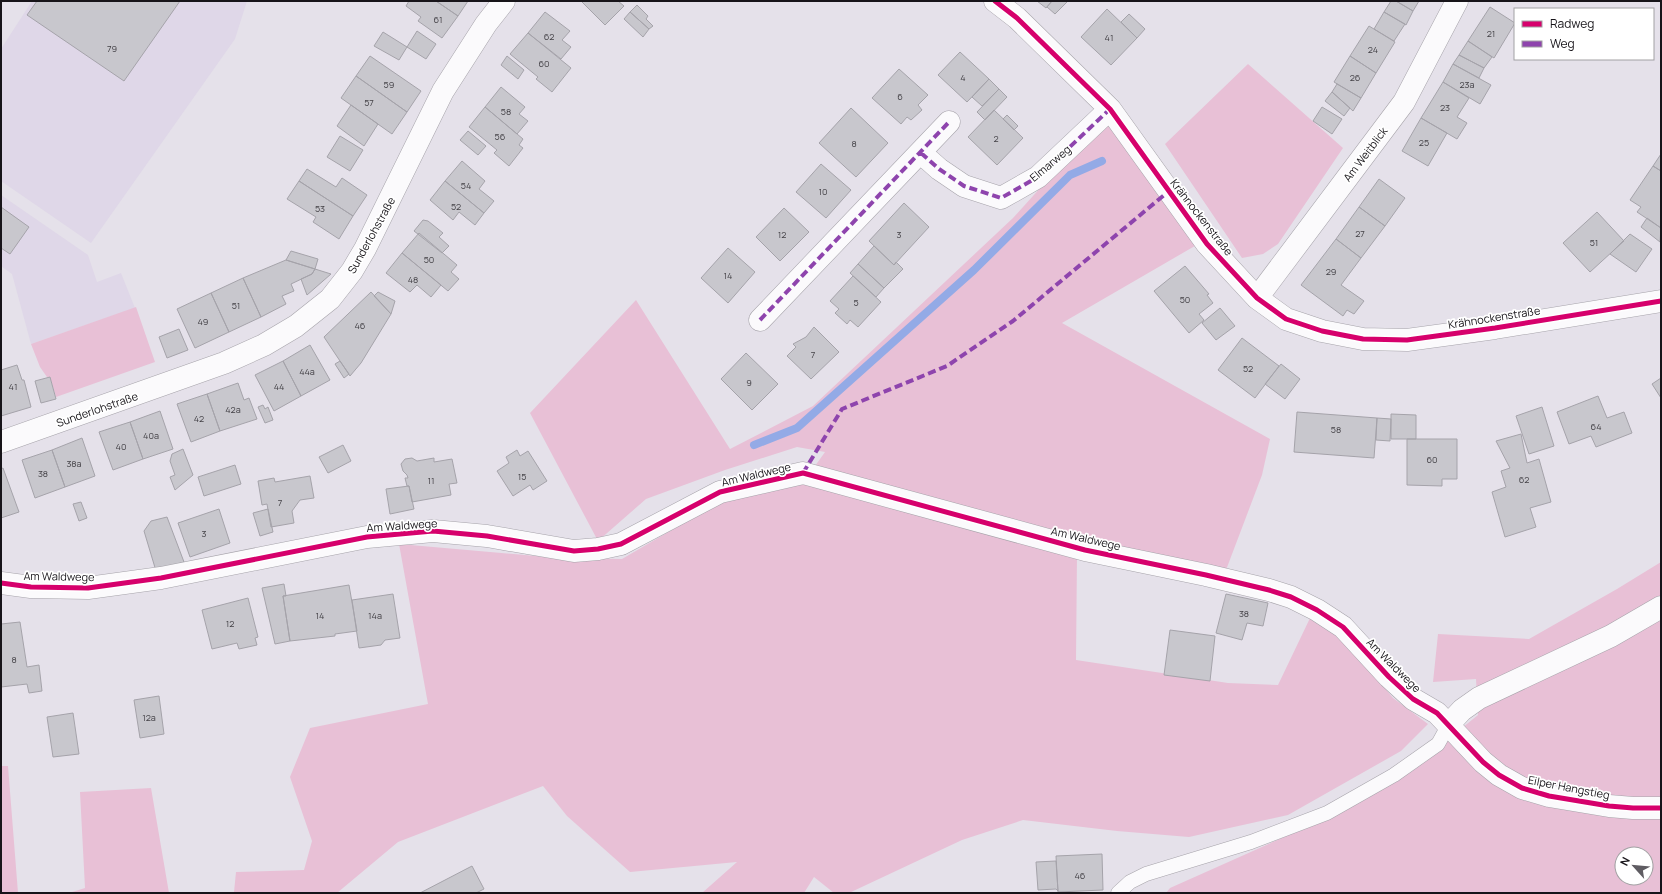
<svg xmlns="http://www.w3.org/2000/svg" width="1662" height="894" viewBox="0 0 1662 894" font-family="Manrope,sans-serif">
	<style>
		.built { fill: #dfd7e8 }
		.green { fill: #e8c0d6; fill-rule: evenodd }
		.lines { fill: none; stroke-linecap: round; stroke-linejoin: round }
		.stream { stroke: #93aae6; stroke-width: 8 }
		.building { fill: #c8c7cd; stroke: #a5a3aa }
		.lane-casing { stroke: #a6a3aa; stroke-width: 15 }
		.street-casing { stroke: #a6a3aa; stroke-width: 23 }
		.lane { stroke: #fbfafc; stroke-width: 14 }
		.street { stroke: #fbfafc; stroke-width: 22 }
		.quiet { stroke: #8e44ad; stroke-width: 4; stroke-dasharray: 8 4; stroke-linecap: butt }
		.cycleway-casing { stroke: #fff; stroke-width: 8 }
		.cycleway { stroke: #d6006c; stroke-width: 5 }
		.labels { text-anchor: middle; dominant-baseline: central; stroke-width: 3.5; stroke-linejoin: round; paint-order: stroke }
		.number-label { font-size: 9px; fill: #434146 }
		.street-label { font-size: 11px; fill: #171419; stroke: #fff }
	</style>
	<rect width="100%" height="100%" fill="#e5e1ea"/>
	<path class="built" d="M32,1h215l-12,38 -144,204 -90,-62v-132z
		M1,195l87,60 9,27 24,-9 14,35 -104,36 -19,-70 -11,-8z"/>
	<path class="green" d="M1248,64l95,84 -65,96 -15,10 -21,4 -77,-114z
		M1109,120l91,123 -138,80 208,116 -8,36 -36,95 -149,-15 -1,105 152,23 50,2 33,-69 41,32 41,50 35,26 -27,27 -113,64 -99,22 -72,-6 -94,-11 -61,20 -113,53h-15l-20,-16 -10,16h-102l35,-31 -107,10 -63,-56 -24,-30 -145,56 -61,51h-105l2,-1 2,-20 68,-2 8,-29 -22,-64 20,-49 118,-24 -29,-160 159,14 64,1 96,-56 87,-23 20,-28 -28,-5 -72,23 -79,29 -48,42 -68,-128 106,-113 94,149 83,-43 200,-188 29,-32z
		M136,307l19,55 -99,35 -6,-20h-3l-7,-10 -9,-23z
		M1661,562v331h-495l4,-5 170,-76 81,-51 57,-46 -2,-36 -43,3 5,-48 91,5 88,-50zM1622,854h24v24h-24z
		M1,766h7l10,127h-17z
		M151,788l18,105h-100l16,-5 -5,-96z"/>
	<g class="lines">
		<path class="stream" d="M754,445l43,-17 177,-158 96,-95 32,-14"/>
	</g>
	<path class="building" d="M37,1h143l-56,80 -97,-66z
		M409,1h27l22,15 -16,22 -24,-17 3,-4 -15,-11z
		M436,1h32l-10,15z
		M581,1h37l6,5 -19,19z
		M1037,1h15l-6,7z
		M1052,1h16l-13,13 -8,-7z
		M1391,1h5l17,10 -7,14 -22,-13z
		M1396,1h23l-6,10z
		M637,5l11,11 -2,3 7,7 -4,3 -19,-17z
		M1490,7l25,16 -21,35 -26,-17z
		M1107,9l30,29 -26,27 -30,-28z
		M545,12l25,19 -8,9 9,7 -10,12 -33,-26z
		M630,12l19,17 -6,8 -19,-18z
		M1384,12l21,12 -11,17 -20,-12z
		M1129,14l16,15 -8,9 -16,-16z
		M1369,26l26,16 -19,31 -26,-17z
		M417,31l19,13 -10,15 -19,-12z
		M383,32l24,15 -8,13 -25,-14z
		M528,33l43,35 -19,24 -16,-13 2,-2 -28,-23z
		M1468,41l24,16 -8,11 -25,-13z
		M960,52l29,27 -22,23 -29,-27z
		M1459,55l25,13 -5,10 -26,-14z
		M370,56l51,35 -14,21 -51,-36z
		M507,56l17,14 -6,9 -17,-14z
		M1350,56l26,17 -15,25 -27,-16z
		M1453,64l38,21 -11,19 -37,-22z
		M899,69l29,26 -10,10 4,5 -11,10 -4,-3 -6,7 -29,-26z
		M356,76l51,36 -15,22 -51,-36z
		M989,79l10,10 -17,17 -10,-9z
		M1443,82l26,16 -12,19 10,6 -10,16 -36,-21z
		M1337,84l24,14 -8,13 -21,-19z
		M501,87l24,20 -6,7 9,7 -11,13 -32,-27z
		M999,89l8,8 -22,23 -8,-8z
		M1332,92l18,16 -6,8 -19,-15z
		M351,105l27,19 -14,22 -27,-20z
		M485,107l38,32 -4,6 4,3 -14,18 -15,-13 3,-3 -28,-23z
		M1322,107l20,12 -10,15 -19,-13z
		M851,108l37,35 -32,34 -37,-34z
		M994,110l29,28 -26,27 -29,-28z
		M1007,115l11,11 -4,4 -11,-11z
		M1421,118l26,15 -19,33 -26,-15z
		M468,131l18,15 -8,9 -18,-15z
		M340,136l23,14 -13,21 -23,-14z
		M1661,154v17l-8,-5z
		M462,161l23,20 -6,8 15,12 -10,12 -39,-32z
		M821,164l30,26 -25,28 -30,-26z
		M1653,166l8,5v57l-24,-16 4,-5 -11,-7z
		M307,169l29,18 6,-9 25,17 -14,21 -54,-35z
		M1379,179l26,19 -20,28 -26,-19z
		M299,181l54,35 -14,23 -26,-17 3,-5 -29,-18z
		M445,181l39,32 -9,12 -16,-13 -6,8 -23,-20z
		M904,203l25,24 -35,38 -25,-24z
		M1,207l28,20 -19,27 -9,-6z
		M1359,207l26,19 -24,32 -25,-19z
		M784,208l25,24 -29,29 -24,-24z
		M1597,212l27,29 -34,31 -27,-29z
		M1647,218l14,10 -1,14 -19,-15z
		M423,220l5,1 15,12 -4,4 10,9 -7,7 -28,-22z
		M419,233l38,32 -6,7 8,7 -11,12 -46,-38z
		M1630,234l22,15 -16,23 -26,-18z
		M1336,239l25,19 -20,27 23,16 -10,13 -7,-4 -4,6 -42,-31z
		M874,246l20,19 2,-3 7,7 -19,19 -26,-24z
		M728,248l27,24 -27,31 -27,-25z
		M291,251l27,8 -3,10 -29,-9z
		M402,253l39,32 -10,12 -14,-12 -7,7 -24,-19z
		M286,260l29,9 -3,5 -21,10 3,7 -12,5 4,8 -25,13 -18,-39z
		M858,264l26,24 -8,9 -26,-24z
		M1185,266l24,28 -2,1 6,8 -14,11 5,6 -15,13 -35,-42z
		M315,269l16,5 -24,21 -6,-16 11,-5z
		M853,276l28,26 -23,25 -8,-7 -3,4 -12,-11 4,-4 -9,-8z
		M243,278l18,39 -32,15 -18,-39z
		M371,292l20,22 -30,49 -11,13 -26,-39z
		M378,292l17,9 -4,13 -17,-18z
		M211,293l18,39 -34,16 -18,-39z
		M1220,308l15,18 -19,14 -14,-17z
		M814,327l25,25 -28,27 -24,-23 9,-9 -3,-3 13,-7z
		M179,329l9,21 -21,8 -8,-21z
		M1242,338l37,28 -24,32 -37,-28z
		M310,345l20,35 -29,16 -18,-35z
		M746,353l32,31 -26,26 -31,-31z
		M283,361l18,35 -27,15 -19,-36z
		M340,361l9,13 -5,4 -9,-14z
		M1281,364l19,15 -15,20 -20,-15z
		M17,365l5,15h2l7,27 -30,9v-46z
		M50,377l6,22 -15,4 -6,-22z
		M1661,378v20l-9,-14z
		M238,383l6,17 5,-2 8,21 -37,12 -13,-37z
		M207,394l13,37 -29,11 -14,-38z
		M1598,396l9,22 17,-6 8,21 -36,14 -5,-11 -22,8 -12,-32z
		M263,405l2,4 3,-2 5,13 -8,3 -7,-16z
		M1542,407l12,39 -25,8 -13,-38z
		M160,411l13,38 -30,10 -13,-37z
		M1297,412l80,6 -3,40 -80,-6z
		M1391,414l25,1v24h-25z
		M1377,418l14,1 -1,22 -14,-1z
		M130,422l13,37 -30,11 -14,-38z
		M1521,434l6,29 12,-4 12,43 -21,6 6,19 -31,10 -13,-45 14,-5 -5,-16 9,-3 -14,-27z
		M82,438l13,38 -30,11 -13,-37z
		M1407,439h50v40h-15v7l-35,-1z
		M343,445l8,16 -23,12 -9,-16z
		M183,449l10,26 -18,15 -5,-13 5,-2 -5,-14 2,-7z
		M52,450l13,37 -30,11 -13,-38z
		M517,450l3,6 8,-5 19,30 -14,9 -3,-5 -17,11 -16,-25 12,-8 -3,-6z
		M412,458l5,3 17,-3v4l18,-3 5,24 -8,1 2,11 -39,7 -3,-16h-2l-2,-8h3l-1,-3 -4,-4 -2,-7 4,-5z
		M235,465l6,19 -37,12 -6,-19z
		M3,468l16,44 -18,6v-49z
		M310,476l4,22 -14,2 -8,11 2,12 -23,4 -4,-23 -5,1 -4,-24 16,-3 1,4z
		M409,486l5,23 -24,5 -4,-25z
		M81,502l6,16 -8,3 -6,-17z
		M219,509l11,34 -40,14 -12,-34z
		M268,509l5,23 -13,4 -7,-23z
		M167,517l17,45 -28,9 -12,-40 7,-10z
		M284,584l2,12h-3l7,45 -15,3 -13,-56z
		M349,585l8,46 -22,3v2l-45,5 -7,-45z
		M393,594l7,44 -15,2 -4,5 -22,3 -7,-48z
		M1226,594l42,9 -5,23 -16,-3 -5,17 -26,-7z
		M248,598l10,39 -3,1 2,7 -18,4 -2,-6 -25,6 -10,-39z
		M20,622l7,45 12,-2 3,26 -13,2 -2,-9 -26,3v-63z
		M1170,630l45,6 -5,45 -46,-6z
		M159,696l5,38 -24,4 -6,-38z
		M73,713l6,41 -26,3 -6,-40z
		M1102,854l1,36 -45,2 -2,-36z
		M1056,861l2,30 -2,-2 -18,1 -2,-28z
		M472,866l12,23 -8,4h-56z"/>
	<g class="lines">
		<defs>
			<path id="lane" d="M1118,893l12,-11 16,-8 105,-32 76,-29 67,-38 44,-31 11,-20"/>
			<path id="street" d="M995,1l22,17 93,91 97,135 50,54 29,21 36,12 41,8 44,1 88,-12 166,-27
				M921,153l18,16 25,17 37,12 37,-21 72,-68
				M1257,298l147,-196 53,-101
				M760,320l189,-198
				M1,442l223,-79 40,-18 32,-19 34,-27 22,-28 13,-22 78,-158 43,-67 18,-23
				M1,583l30,4 57,1 73,-10 206,-41 66,-6 54,5 87,15 24,-2 23,-5 99,-52 83,-19 282,77 121,25 63,15 22,7 26,13 26,17 46,50 24,22 24,14 46,49 16,13 23,13 27,8 60,10 24,2h28
				M1449,724l13,-14 17,-12 132,-62 50,-29"/>
		</defs>
		<use href="#lane" class="lane-casing"/>
		<use href="#street" class="street-casing"/>
		<use href="#lane" class="lane"/>
		<use href="#street" class="street"/>
		<path class="quiet" d="M921,153l18,16 25,17 37,12 37,-21 72,-68
			M760,320l189,-198
			M803,473l39,-64 105,-43 66,-45 156,-130"/>
		<defs>
			<path id="cycleway" d="M995,1l22,17 93,91 97,135 50,54 29,21 36,12 41,8 44,1 88,-12 166,-27
				M1,583l30,4 57,1 73,-10 206,-41 66,-6 54,5 87,15 24,-2 23,-5 99,-52 83,-19 282,77 121,25 63,15 22,7 26,13 26,17 46,50 24,22 24,14 46,49 16,13 23,13 27,8 60,10 24,2h28"/>
		</defs>
		<use href="#cycleway" class="cycleway-casing"/>
		<use href="#cycleway" class="cycleway"/>
	</g>
	<g class="labels">
		<g class="number-label">
			<text x="438" y="19">61</text>
			<text x="1491" y="33">21</text>
			<text x="549" y="36">62</text>
			<text x="1109" y="37">41</text>
			<text x="112" y="48">79</text>
			<text x="1373" y="49">24</text>
			<text x="544" y="63">60</text>
			<text x="963" y="77">4</text>
			<text x="1355" y="77">26</text>
			<text x="389" y="84">59</text>
			<text x="1467" y="84">23a</text>
			<text x="900" y="96">6</text>
			<text x="369" y="102">57</text>
			<text x="1445" y="107">23</text>
			<text x="506" y="111">58</text>
			<text x="500" y="136">56</text>
			<text x="996" y="138">2</text>
			<text x="1424" y="142">25</text>
			<text x="854" y="143">8</text>
			<text x="466" y="185">54</text>
			<text x="823" y="191">10</text>
			<text x="456" y="206">52</text>
			<text x="320" y="208">53</text>
			<text x="1360" y="233">27</text>
			<text x="782" y="234">12</text>
			<text x="899" y="234">3</text>
			<text x="1594" y="242">51</text>
			<text x="429" y="259">50</text>
			<text x="1331" y="271">29</text>
			<text x="728" y="275">14</text>
			<text x="413" y="279">48</text>
			<text x="1185" y="299">50</text>
			<text x="856" y="302">5</text>
			<text x="236" y="305">51</text>
			<text x="203" y="321">49</text>
			<text x="360" y="325">46</text>
			<text x="813" y="354">7</text>
			<text x="1248" y="368">52</text>
			<text x="307" y="371">44a</text>
			<text x="749" y="382">9</text>
			<text x="13" y="386">41</text>
			<text x="279" y="386">44</text>
			<text x="233" y="409">42a</text>
			<text x="199" y="418">42</text>
			<text x="1596" y="426">64</text>
			<text x="1336" y="429">58</text>
			<text x="151" y="435">40a</text>
			<text x="121" y="446">40</text>
			<text x="1432" y="459">60</text>
			<text x="74" y="463">38a</text>
			<text x="43" y="473">38</text>
			<text x="522" y="476">15</text>
			<text x="1524" y="479">62</text>
			<text x="431" y="480">11</text>
			<text x="280" y="502">7</text>
			<text x="204" y="533">3</text>
			<text x="1244" y="613">38</text>
			<text x="320" y="615">14</text>
			<text x="375" y="615">14a</text>
			<text x="230" y="623">12</text>
			<text x="14" y="659">8</text>
			<text x="149" y="717">12a</text>
			<text x="1080" y="875">46</text>
		</g>
		<g class="street-label">
			<text transform="translate(1365 154) rotate(-53)">Am Weitblick</text>
			<text transform="translate(1050 163) rotate(-40)">Elmarweg</text>
			<text transform="translate(1202 217) rotate(52)">Krähnockenstraße</text>
			<text transform="translate(371 235) rotate(-61)">Sunderlohstraße</text>
			<text transform="translate(1494 317) rotate(-9)">Krähnockenstraße</text>
			<text transform="translate(97 409) rotate(-19)">Sunderlohstraße</text>
			<text transform="translate(756 474) rotate(-13)">Am Waldwege</text>
			<text transform="translate(402 525) rotate(-4)">Am Waldwege</text>
			<text transform="translate(1086 538) rotate(13)">Am Waldwege</text>
			<text transform="translate(59 576) rotate(1)">Am Waldwege</text>
			<text transform="translate(1394 665) rotate(45)">Am Waldwege</text>
			<text transform="translate(1569 787) rotate(11)">Eilper Hangstieg</text>
		</g>
	</g>
	<rect width="1662" height="894" fill="none" stroke="#171419" stroke-width="4"/>
	<rect x="1514" y="8" width="140" height="52" fill="#ffffff" stroke="#a2a1a3"/>
	<rect x="1522" y="21" width="20" height="6" fill="#d6006c" stroke="#a2a1a3"/>
	<text x="1550" y="28" font-size="12" fill="#171419">Radweg</text>
	<rect x="1522" y="41" width="20" height="6" fill="#8e44ad" stroke="#a2a1a3"/>
	<text x="1550" y="48" font-size="12" fill="#171419">Weg</text>
	<g transform="translate(1634 866) rotate(297)"><circle r="19" fill="#ffffff" stroke="#a2a1a3"/>
	<path d="M0-3L7 15L0 10L-7 15Z" fill="#5f5c62"/>
	<text y="-6" font-size="11" font-weight="bold" text-anchor="middle" fill="#171419">N</text>
	</g>
</svg>
